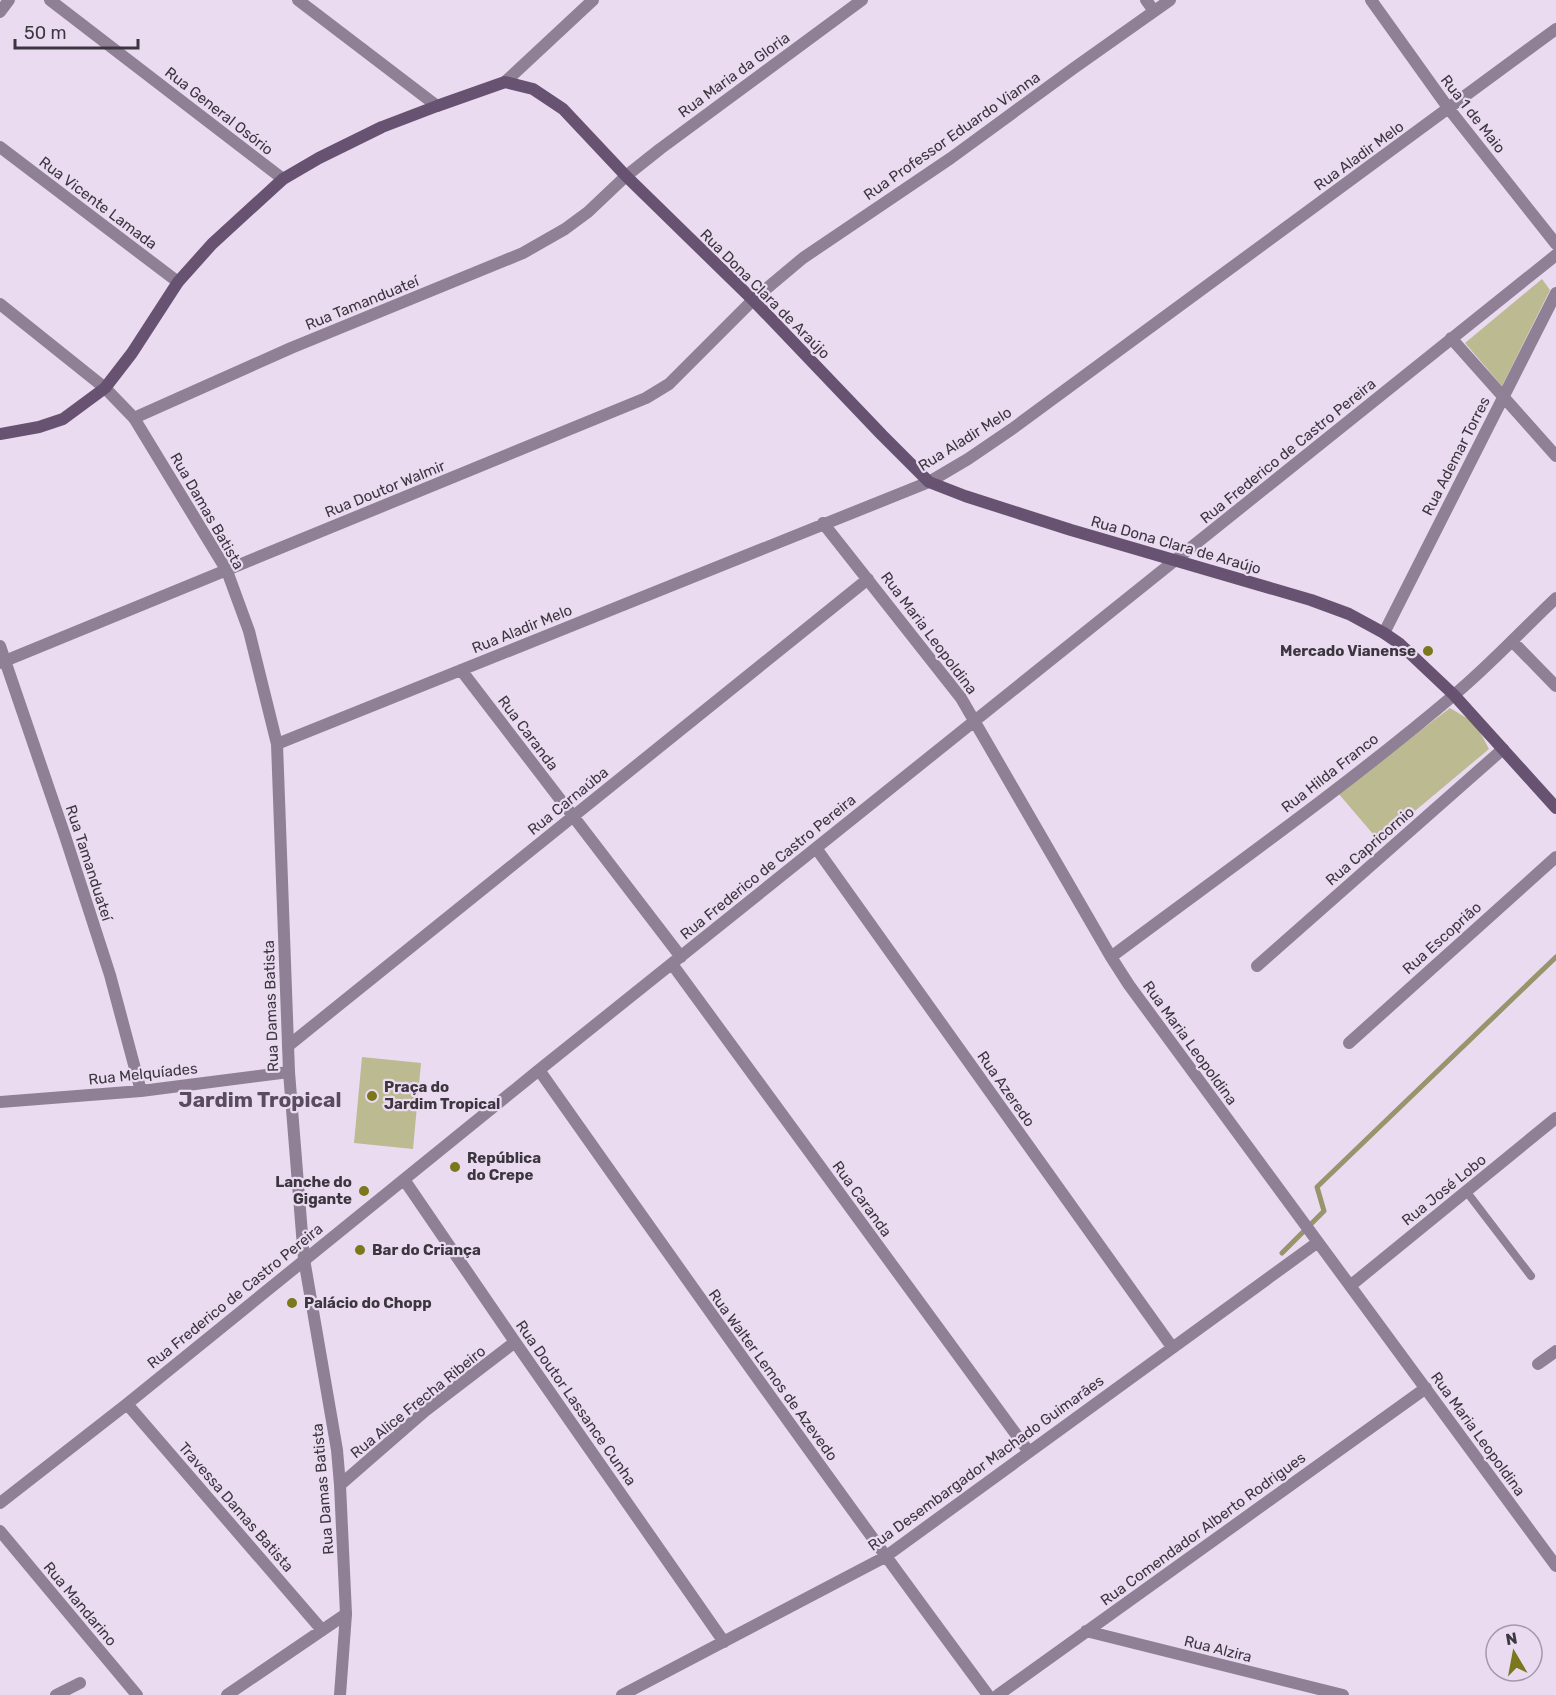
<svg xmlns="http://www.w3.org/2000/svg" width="1556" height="1695" viewBox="0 0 1556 1695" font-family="Rubik,sans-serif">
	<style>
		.green { fill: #bbba91 }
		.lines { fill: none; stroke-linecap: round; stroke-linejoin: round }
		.stream { stroke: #98946c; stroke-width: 5 }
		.service { stroke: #8f8096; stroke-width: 8 }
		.minor { stroke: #8f8096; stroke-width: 12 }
		.tertiary { stroke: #8f8096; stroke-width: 12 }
		.secondary { stroke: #685271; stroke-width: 12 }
		.poi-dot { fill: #7b771c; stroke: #eadbf1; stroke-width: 2 }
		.labels { text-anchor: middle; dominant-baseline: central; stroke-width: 4.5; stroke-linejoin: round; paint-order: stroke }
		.street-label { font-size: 15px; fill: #3c363f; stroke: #eadbf1 }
		.poi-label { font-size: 15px; font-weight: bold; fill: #3c363f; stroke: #eadbf1; text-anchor: start }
		.district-label { font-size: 21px; font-weight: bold; fill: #594c5e; stroke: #eadbf1 }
	</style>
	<rect width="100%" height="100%" fill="#eadbf1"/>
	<path class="green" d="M1542,279l8,11 -48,96 -37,-43z
		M1450,708l25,15 14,26 -110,92 -41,-48z
		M362,1057l59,6 -8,86 -59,-6z"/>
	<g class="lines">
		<path class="stream" d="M1282,1253l42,-42 -7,-24 239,-230"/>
		<path class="service" d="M1466,1191l65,85"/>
		<path class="minor" d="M50,0l233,179
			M298,0l139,106
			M1146,0l8,11
			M1371,0l78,109 107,135
			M0,12l9,-12
			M505,82l88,-82
			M0,147l178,135
			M0,304l105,84
			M1451,338l105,118
			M134,418l157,-70 232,-95 42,-24 23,-17 38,-36 34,-27 202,-149
			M823,523l138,175 150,259 18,28 427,581
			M1384,633l172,-340
			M1513,642l43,44
			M0,646l65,190 45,139 31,116
			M0,663l646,-265 23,-14 84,-84 50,-42 148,-100 123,-90 96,-68
			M461,670l220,287
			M277,744l652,-262 39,-23 44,-30 544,-400
			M816,848l356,499
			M1111,957c115,-86 233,-169 343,-262 36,-30 68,-65 102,-97
			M672,964l357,488
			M1257,966l246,-217
			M1349,1043l207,-186
			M288,1046l580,-467
			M539,1070c148,210 296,419 449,625
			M0,1102l141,-11 148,-19
			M405,1181l110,161 209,300
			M1350,1286l206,-168
			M1538,1364l18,-13
			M127,1404l195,226
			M340,1485l85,-74 90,-69
			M0,1503l127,-99 412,-334 1017,-815
			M0,1531l137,164
			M1086,1631l257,64
			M56,1695l24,-12
			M227,1695l119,-81
			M622,1695l263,-138 433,-315
			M998,1695l428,-307"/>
		<path class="tertiary" d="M105,388l29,30 93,153 22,60 28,113 12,328 15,187 33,191 3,35 6,129 -6,81"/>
		<path class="secondary" d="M0,434l39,-7 24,-8 42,-31 27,-35 46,-71 34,-38 71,-65 36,-21 63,-31 55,-21 68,-24 28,7 30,20 63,67 127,124 129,135 47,47 36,14 106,34 240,70 38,14 35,19 16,11 54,51 102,113"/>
	</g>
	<g class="poi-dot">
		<circle cx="1428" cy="651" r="6"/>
		<circle cx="372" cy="1096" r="6"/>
		<circle cx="455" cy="1167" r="6"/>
		<circle cx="364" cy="1191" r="6"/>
		<circle cx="360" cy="1250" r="6"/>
		<circle cx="292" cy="1303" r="6"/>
	</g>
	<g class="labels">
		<g class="street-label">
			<text transform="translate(734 75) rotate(-36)">Rua Maria da Gloria</text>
			<text transform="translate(219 111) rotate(38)">Rua General Osório</text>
			<text transform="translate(1473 114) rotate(52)">Rua 1 de Maio</text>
			<text transform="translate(952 136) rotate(-35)">Rua Professor Eduardo Vianna</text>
			<text transform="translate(1359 156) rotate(-36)">Rua Aladir Melo</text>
			<text transform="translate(98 203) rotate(37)">Rua Vicente Lamada</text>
			<text transform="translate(765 294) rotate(45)">Rua Dona Clara de Araújo</text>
			<text transform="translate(362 303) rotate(-22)">Rua Tamanduateí</text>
			<text transform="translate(965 439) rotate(-32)">Rua Aladir Melo</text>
			<text transform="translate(1288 451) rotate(-39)">Rua Frederico de Castro Pereira</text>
			<text transform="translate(1456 456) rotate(-63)">Rua Ademar Torres</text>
			<text transform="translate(385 489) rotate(-22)">Rua Doutor Walmir</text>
			<text transform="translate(207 511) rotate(60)">Rua Damas Batista</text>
			<text transform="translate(1176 545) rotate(16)">Rua Dona Clara de Araújo</text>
			<text transform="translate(522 629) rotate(-22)">Rua Aladir Melo</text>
			<text transform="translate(929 633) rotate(53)">Rua Maria Leopoldina</text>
			<text transform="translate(528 733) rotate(53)">Rua Caranda</text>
			<text transform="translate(1330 773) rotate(-38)">Rua Hilda Franco</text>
			<text transform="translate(568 801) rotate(-39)">Rua Carnaúba</text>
			<text transform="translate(1370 846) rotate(-41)">Rua Capricornio</text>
			<text transform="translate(89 863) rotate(72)">Rua Tamanduateí</text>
			<text transform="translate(768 867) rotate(-39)">Rua Frederico de Castro Pereira</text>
			<text transform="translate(1442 938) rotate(-42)">Rua Escoprião</text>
			<text transform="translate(271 1006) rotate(-92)">Rua Damas Batista</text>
			<text transform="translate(1190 1043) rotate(54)">Rua Maria Leopoldina</text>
			<text transform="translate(143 1074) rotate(-6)">Rua Melquíades</text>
			<text transform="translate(1006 1089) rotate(55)">Rua Azeredo</text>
			<text transform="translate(1444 1190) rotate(-39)">Rua José Lobo</text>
			<text transform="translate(862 1199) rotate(54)">Rua Caranda</text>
			<text transform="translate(235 1296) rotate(-39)">Rua Frederico de Castro Pereira</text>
			<text transform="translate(773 1375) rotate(54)">Rua Walter Lemos de Azevedo</text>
			<text transform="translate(418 1402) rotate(-39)">Rua Alice Frecha Ribeiro</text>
			<text transform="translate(576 1403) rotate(55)">Rua Doutor Lassance Cunha</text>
			<text transform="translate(1478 1434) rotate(54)">Rua Maria Leopoldina</text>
			<text transform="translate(986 1463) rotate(-36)">Rua Desembargador Machado Guimarães</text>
			<text transform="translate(323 1489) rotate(-95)">Rua Damas Batista</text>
			<text transform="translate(236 1507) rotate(49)">Travessa Damas Batista</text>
			<text transform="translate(1203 1529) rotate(-36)">Rua Comendador Alberto Rodrigues</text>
			<text transform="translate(80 1604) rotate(50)">Rua Mandarino</text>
			<text transform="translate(1218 1649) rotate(14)">Rua Alzira</text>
		</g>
		<g class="poi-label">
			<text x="1416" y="651" text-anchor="end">Mercado Vianense</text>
			<text x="384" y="1087">Praça do<tspan x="384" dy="17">Jardim Tropical</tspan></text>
			<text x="467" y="1158">República<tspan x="467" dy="17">do Crepe</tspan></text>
			<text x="352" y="1182" text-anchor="end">Lanche do<tspan x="352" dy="17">Gigante</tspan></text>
			<text x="372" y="1250">Bar do Criança</text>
			<text x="304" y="1303">Palácio do Chopp</text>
		</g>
		<g class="district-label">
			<text x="260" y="1099">Jardim Tropical</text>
		</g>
	</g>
	<g transform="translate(1514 1653) rotate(350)"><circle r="28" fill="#eadbf1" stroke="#a499aa" stroke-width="1.5"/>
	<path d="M0-4.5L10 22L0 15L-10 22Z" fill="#7b771c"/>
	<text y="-9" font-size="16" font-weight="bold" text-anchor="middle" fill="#3c363f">N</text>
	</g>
	<path d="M15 39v9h123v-9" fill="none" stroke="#3c363f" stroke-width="3"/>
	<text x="24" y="39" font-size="18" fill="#3c363f" stroke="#eadbf1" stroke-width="4.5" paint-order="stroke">50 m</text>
</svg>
